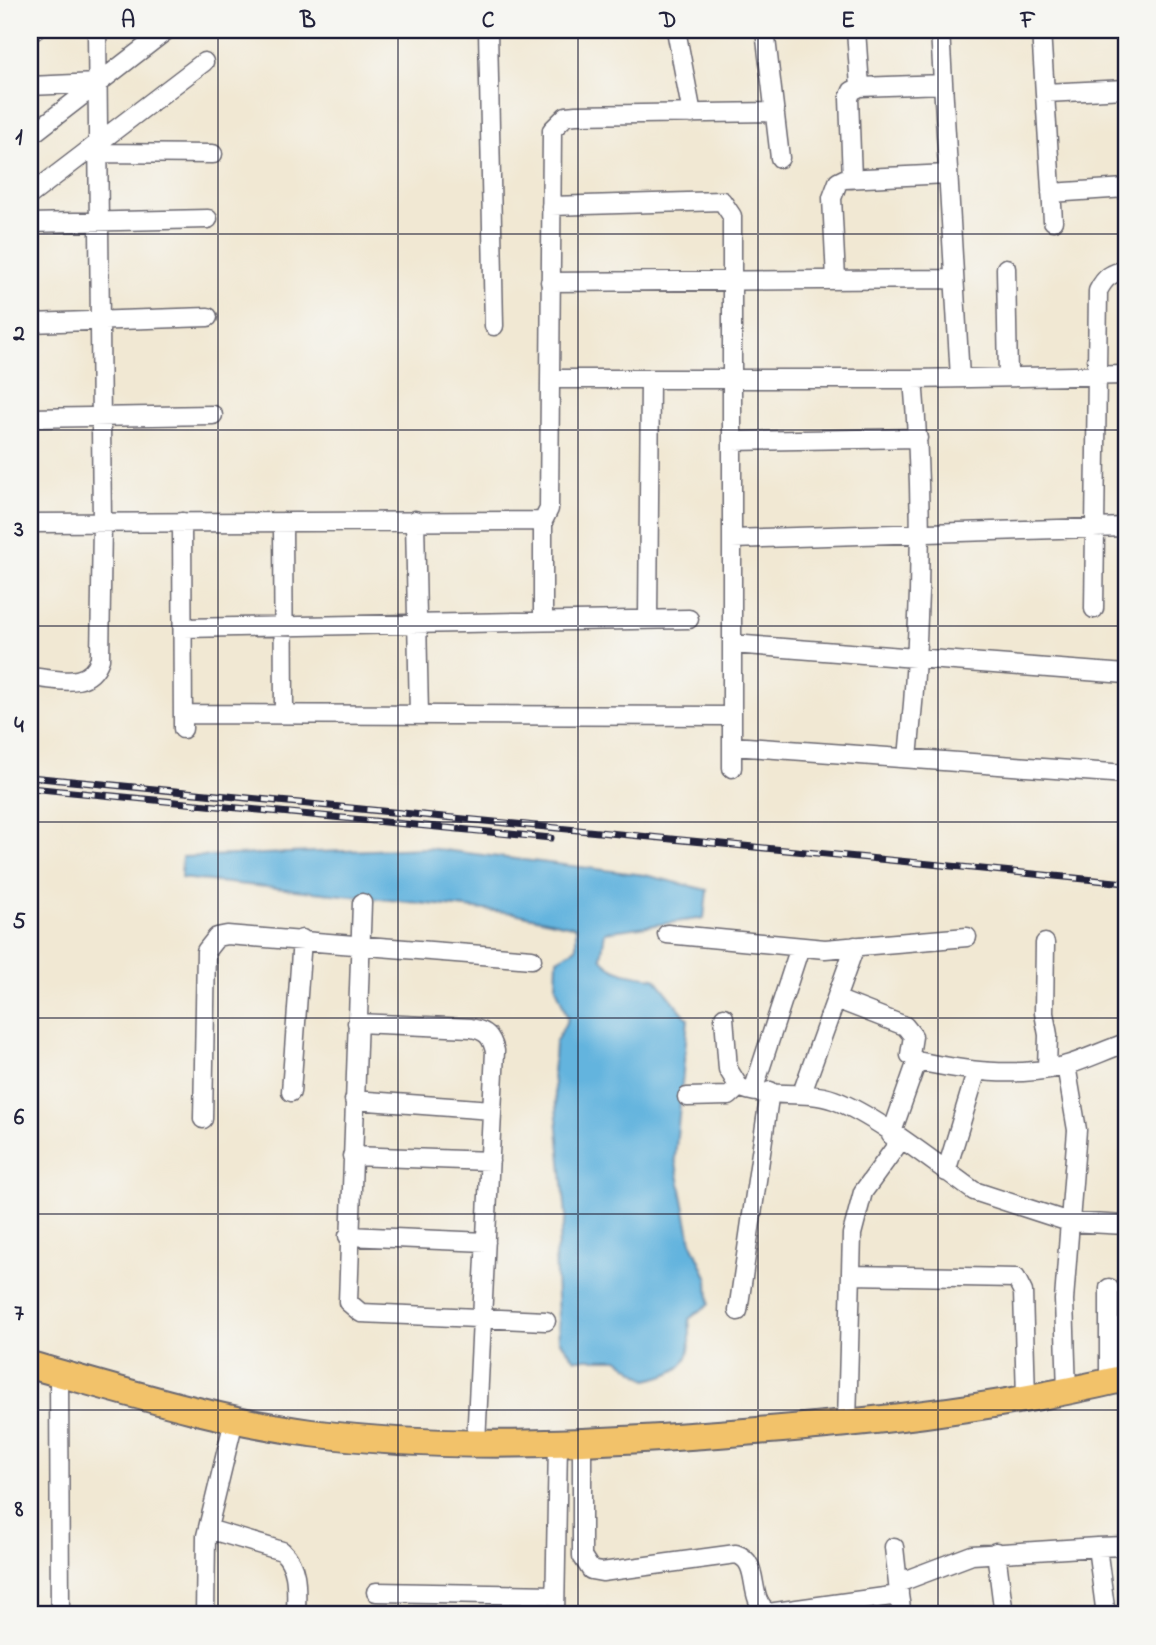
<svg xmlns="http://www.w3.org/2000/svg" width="1156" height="1645" viewBox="0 0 1156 1645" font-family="'Indie Flower',sans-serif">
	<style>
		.water { fill: #63b4de; stroke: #426b8c; stroke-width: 2 }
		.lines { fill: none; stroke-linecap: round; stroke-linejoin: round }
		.street-casing { stroke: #6a6770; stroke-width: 21 }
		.primary-casing { stroke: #6a6770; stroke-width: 30 }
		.street { stroke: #fff; stroke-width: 18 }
		.primary { stroke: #f2c26a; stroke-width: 26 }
		.rail-casing { stroke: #22223b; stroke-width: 7 }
		.rail { stroke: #f6f6f2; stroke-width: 4.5; stroke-dasharray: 13; stroke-linecap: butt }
		.grid { fill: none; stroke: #22223b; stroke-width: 2; stroke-opacity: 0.55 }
		.neatline { fill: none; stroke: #22223b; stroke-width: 2.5 }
		.grid-label { font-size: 23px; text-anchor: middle; font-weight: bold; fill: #22223b }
	</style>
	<rect width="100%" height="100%" fill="#f6f6f2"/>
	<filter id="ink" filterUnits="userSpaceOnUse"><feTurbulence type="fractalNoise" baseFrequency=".0143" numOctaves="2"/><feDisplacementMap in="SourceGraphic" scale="14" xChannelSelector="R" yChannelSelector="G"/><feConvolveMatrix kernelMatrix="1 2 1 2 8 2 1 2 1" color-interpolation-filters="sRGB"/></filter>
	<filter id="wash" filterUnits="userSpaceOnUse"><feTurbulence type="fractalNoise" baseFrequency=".00686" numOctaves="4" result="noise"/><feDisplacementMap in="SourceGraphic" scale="28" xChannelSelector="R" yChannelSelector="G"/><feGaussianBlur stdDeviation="1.57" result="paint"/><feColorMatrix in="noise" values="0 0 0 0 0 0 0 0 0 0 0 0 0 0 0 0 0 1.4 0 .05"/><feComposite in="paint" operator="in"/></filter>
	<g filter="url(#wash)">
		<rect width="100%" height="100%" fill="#f1e8d3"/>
		<path class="water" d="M427,848l218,27 62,15 -3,28 -99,14 -4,26c12,16 36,18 54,20l33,41 -13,139 16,83 17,38 1,25 -20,15c4,40 -1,52 -42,61l-29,-21h-43l-16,-19 -4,-85 11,-39 -13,-142 2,-31 13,-24 -12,-32 1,-28 19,-11v-21l-62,-14 -333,-35 1,-21z"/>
	</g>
	<g filter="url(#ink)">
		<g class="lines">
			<defs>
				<path id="street" d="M30,30h5
					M488,30l6,296
					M676,30l16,84
					M765,30l15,128
					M856,30l4,57 83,-3
					M940,30l20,348
					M1041,30l12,191
					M30,86l67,-3
					M1045,93l81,-4
					M30,136l137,-106
					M98,153l115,1
					M852,179l-3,-81 3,-7 8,-4
					M1051,193l75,-5
					M30,195l174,-133
					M551,206l171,-5 10,15v552
					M30,223l178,-4
					M1006,268l2,109
					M836,279l-4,-81 6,-16 6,-3 104,-5
					M550,282l404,-3
					M30,323l178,-6
					M550,379h363l213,-4
					M30,418l183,-3
					M732,441l186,-3
					M415,520l4,195
					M182,522l1,207
					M283,522l1,192
					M30,523l513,-2
					M732,539l394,-12
					M1094,609l4,-318c7,-14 13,-18 28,-21
					M648,620l2,-241
					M543,621v-100l6,-12 3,-379 14,-14 10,-1 199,-3
					M183,628l506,-9
					M732,644l394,30
					M30,677c27,2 59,14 70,-18l2,-136 -5,-493
					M183,714l549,2
					M732,746l394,28
					M908,758c13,-125 16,-253 5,-379
					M362,903l-14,399 13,11 185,8
					M667,934l158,15 142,-12
					M1045,943l-1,70 4,22 -1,34
					M836,999l69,27 8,10 -3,19 7,6
					M724,1017l4,52 11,18c25,12 65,2 95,13 41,15 102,64 140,91l95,31 57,3
					M357,1023l114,5c16,3 20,8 24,23l-19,392
					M1066,1065l11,65 -13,170 3,92
					M753,1091l47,-144
					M291,1092l11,-153
					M802,1093l53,-147
					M687,1097l42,-1 10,-9
					M354,1100l138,10
					M203,1119l3,-168 11,-14 10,-2 305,24
					M891,1135l26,-74c48,10 98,17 147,5 21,-6 41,-16 62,-23
					M352,1156l138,5
					M946,1172l30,-99
					M348,1236l138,6
					M851,1275l165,3 7,14 3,106
					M1109,1288v94
					M738,1311l32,-220
					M59,1373l1,242
					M847,1423l5,-189 11,-42 37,-51
					M582,1442v114l9,14 11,2 134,-18c26,8 10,44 32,59l131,-18 3,20
					M208,1529l74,22c18,17 14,41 14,64
					M894,1547l5,46
					M1097,1547l29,-1
					M996,1552l8,63
					M898,1583l74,-28 125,-8 9,68
					M376,1592l179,3
					M205,1615l1,-79 28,-116
					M555,1615l3,-173"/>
				<path id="primary" d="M30,1365c93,26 185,55 281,68 134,17 272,11 407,1 137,-10 274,-24 408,-56"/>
			</defs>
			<use href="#street" class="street-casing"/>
			<use href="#primary" class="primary-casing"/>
			<use href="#street" class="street"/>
			<use href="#primary" class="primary"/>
			<defs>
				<path id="rail" d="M30,777l1096,106
					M30,788l521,50"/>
			</defs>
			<use href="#rail" class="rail-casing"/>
			<use href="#rail" class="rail"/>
		</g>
	</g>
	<path class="grid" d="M218,30v1585M398,30v1585M578,30v1585M758,30v1585M938,30v1585M30,234h1096M30,430h1096M30,626h1096M30,822h1096M30,1018h1096M30,1214h1096M30,1410h1096"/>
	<rect width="1156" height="1645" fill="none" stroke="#f6f6f2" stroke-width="77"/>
	<rect x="38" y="38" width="1080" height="1568" class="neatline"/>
	<g class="grid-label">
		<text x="128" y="27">A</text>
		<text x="308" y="27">B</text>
		<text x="488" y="27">C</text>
		<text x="668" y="27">D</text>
		<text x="848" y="27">E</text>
		<text x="1028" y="27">F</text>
		<text x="19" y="144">1</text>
		<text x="19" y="340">2</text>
		<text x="19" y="536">3</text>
		<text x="19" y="732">4</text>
		<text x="19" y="928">5</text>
		<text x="19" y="1124">6</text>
		<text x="19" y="1320">7</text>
		<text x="19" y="1516">8</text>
	</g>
</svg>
